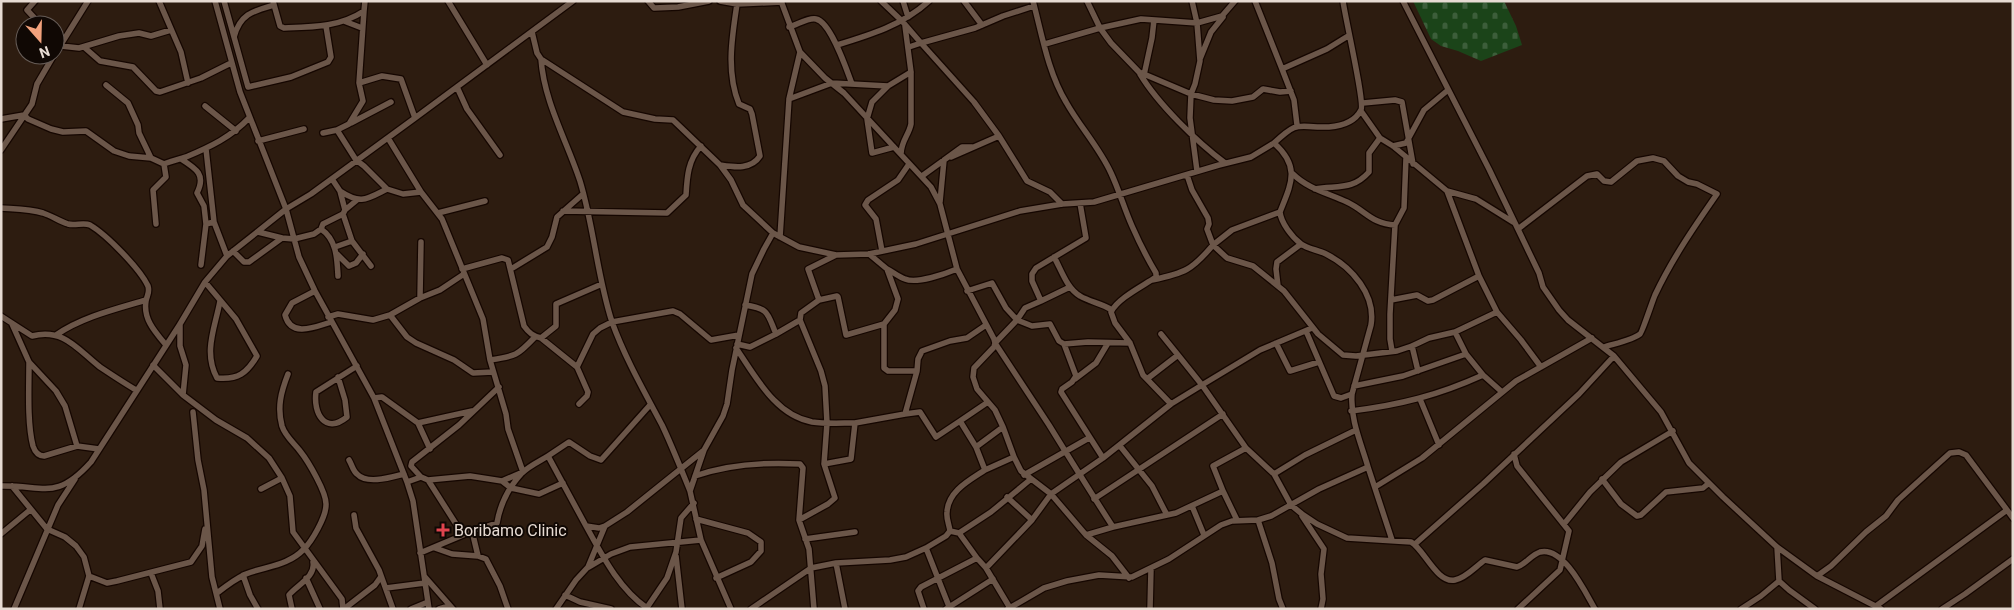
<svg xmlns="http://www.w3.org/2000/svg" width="2014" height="610" viewBox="0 0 2014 610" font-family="Roboto,sans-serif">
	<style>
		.cemetery { fill: url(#cemetery-stones) }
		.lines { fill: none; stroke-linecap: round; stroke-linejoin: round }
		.minor-casing { stroke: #150600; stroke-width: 8 }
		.minor { stroke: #6b5649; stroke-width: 5.5 }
		.health-dot { fill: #e0444e; stroke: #100804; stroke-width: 2 }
		.labels { text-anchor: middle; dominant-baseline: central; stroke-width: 4; stroke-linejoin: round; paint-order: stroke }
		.poi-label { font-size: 16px; fill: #e7dbd3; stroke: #100804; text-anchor: start }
	</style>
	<defs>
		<pattern id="cemetery-stones" width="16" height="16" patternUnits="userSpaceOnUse" patternTransform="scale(1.25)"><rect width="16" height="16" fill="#1b4419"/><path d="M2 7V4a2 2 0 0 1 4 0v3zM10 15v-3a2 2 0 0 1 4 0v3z" fill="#3c5e3a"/></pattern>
	</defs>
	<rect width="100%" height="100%" fill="#2d1c10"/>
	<path class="cemetery" d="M1413,1h91l12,25 6,19 -41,16 -23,-10 -17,-5 -10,-7z"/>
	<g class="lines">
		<defs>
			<path id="minor" d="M35,1l-8,9 14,15
				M159,1l22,51 7,31
				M215,1l25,91 46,117 13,48 16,34 59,107 33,84 6,19 16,108
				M224,1l24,86 43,-10 37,-15 3,-5 -5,-31
				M273,1l7,25 4,2c29,-1 56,-1 80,-17l1,-10
				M448,1l39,64
				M648,1l6,7 24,-1 31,-6
				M720,1l17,3 45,-2
				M881,1l21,20 19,22 54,-15 28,-12 31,-10
				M903,1l5,16
				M964,1l18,24
				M1033,1c9,34 15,71 33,101 14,25 33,45 45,71 8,17 13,35 21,53 7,16 15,32 24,47v4c-13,9 -38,21 -45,35l4,11 15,20 13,32 28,29 31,-19 44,63 28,26 17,31 11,9 15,10 30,14 64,4c13,7 26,42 44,38 11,-2 21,-14 30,-20l32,7c9,-3 14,-12 23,-15 24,-6 46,42 55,57
				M1087,1l13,27 41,-9 56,4 -5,-22
				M1255,1l27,68
				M1403,1l86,168 50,104 4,14 16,23 9,10 46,36 47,56 28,51 34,34 54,50 40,29 64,33
				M344,21l18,7
				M789,27c8,-2 20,-10 27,-8 15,3 31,52 36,65
				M532,32l5,21 4,6 82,53 32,7 18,1 47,45 11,15 12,25 30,28 26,14 37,8 33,-1 47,-10 104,-33 42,-7 32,-2 125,-37 32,-8 23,-14
				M234,37c6,-23 19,-26 40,-32
				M55,40l6,6 18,2 40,-12 20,-3 12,3 20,-6
				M1045,44l55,-16 11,15 28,29 52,22 23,6 18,1 21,-4 10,-8 17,3 11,-1
				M837,45c33,-10 66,-20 92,-44
				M84,47l16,14 33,6 23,24 4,1 41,-14 30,-15
				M909,47l12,-4 53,59 25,34 28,45 23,11 12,12
				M55,54l33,-53
				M541,59c3,43 26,82 39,122 14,46 17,95 32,141 13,36 32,69 50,103 10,21 19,44 28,66
				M1200,59l11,-27 12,-15
				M1140,74c18,30 57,68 85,89
				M1144,75l8,-37 2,-18
				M359,83l23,-7 19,3 14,39
				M106,85l22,18 10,22 1,8 12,25
				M888,86l-16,16 -5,17 5,34 22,-6
				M457,87l10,22 33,46
				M789,99l43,-16 56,3 23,-14
				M1363,103l32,-3 7,2 11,62
				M205,106l31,25
				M1361,111l19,27 13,8 54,45
				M1,119l23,-4 4,4 23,10 12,3 23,-1 28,20 15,5 22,2 13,6c7,-3 15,-5 22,-7 24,-10 45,-20 63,-39
				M351,123l40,-21
				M1297,125l-3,-25 -12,-31 45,-20 21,-13
				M337,130l12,-6 14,-23 -4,-18 5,-72
				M323,133l14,-3 19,30 8,6 23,23 16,5 18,-2
				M388,138l33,54 21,27 41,100 7,41 16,54 2,15 15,43 -21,9
				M258,141l46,-12
				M1393,146l13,-3 18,-33 24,-20
				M206,149l8,73
				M1,150l31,-46 5,-20 17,-29
				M901,154c0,-13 8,-19 10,-30v-52l-6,-46
				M951,157l48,-21
				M181,159c16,10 25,16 16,34l7,13 2,18 8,-2 13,34
				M720,165c14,2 31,5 40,-9l-8,-42 -2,-5 -11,-5c-13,-32 -7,-67 -2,-100
				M1197,171l-7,-53 1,-24 4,-10 5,-23 -3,-38 25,-7 13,-15
				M1293,174c15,15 35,19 54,28 19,9 25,22 48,23l9,-17 2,-50
				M1187,175l5,15 16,28 1,6 -2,5 6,16 19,-15 48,-18
				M922,176l40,-29h10
				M332,179l8,12 5,19
				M1315,189c22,-4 37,2 54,-17v-19l11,-15
				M340,191c21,14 27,8 47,-2
				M940,202l4,-42
				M1,208c14,1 29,1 42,5 9,3 16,8 25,11 7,2 16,-2 22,1 17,10 50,44 58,61 2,7 -1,9 -2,15 -3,18 9,31 20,44
				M563,211l104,2 19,-18c1,-18 2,-35 15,-49
				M438,213l47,-12
				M343,214l9,27 19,25
				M156,224l-3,-34 13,-13 -2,-13
				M321,229l2,-5 20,-10 2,-4 12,-10
				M1518,229l69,-53 10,-2 7,7 7,1 26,-21 16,-3 11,3 14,15 10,6 9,2 20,10c-23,33 -45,65 -62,101 -3,7 -13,38 -15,39 -7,6 -27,10 -36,13
				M258,232l24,6
				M780,237l9,-138 11,-47
				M335,247l17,-6
				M233,251l11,11h5l33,-24 12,1 20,-5 7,-5c16,11 16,30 17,47
				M882,251l-6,-32 -11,-14 3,-5 30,-20 11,-16
				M337,254l12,12 7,-3 7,-9
				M869,254l18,15 11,30 -3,11 -11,14
				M836,255l-28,14 11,31 18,-4 1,1 8,38 38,-11v44l4,3h29
				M1054,257c7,12 13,32 26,39 10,6 21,7 32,14
				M201,265l5,-41
				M462,269l40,-11 6,2 16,66c5,7 9,10 17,12l36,29 11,25 -1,4 -8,8
				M511,269l36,-22 5,-10 5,-20 26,-23
				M887,269c6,3 12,8 18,10 12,5 40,-5 52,-10
				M1152,280c33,-7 40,-10 61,-35l14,13 26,8 31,25 34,43 25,21 13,1 41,-5 15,-5 17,-8 26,-6
				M205,282l31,37 21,37c-10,17 -19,24 -40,22 -14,-26 -2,-50 3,-77
				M1278,286l-2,-17 1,-7 24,-18
				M315,291l-23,12 -7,12c6,23 30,12 46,7
				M967,291l25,-8 14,25 11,12 8,-12 16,-7 -9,-20v-7l4,-6 50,-30 -6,-35
				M420,298l1,-56
				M1391,300l26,-5 11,6 5,-1 46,-24
				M1041,301l29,-14
				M1497,312l-18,-36 -32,-85 29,8 37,23
				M390,315l30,-17 20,-8 24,-16
				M1,316l31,20c32,-8 45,13 68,31 12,8 24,16 36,23
				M328,317l10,-3 35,6 17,-5 17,22 9,6 38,17 19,13 20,-1
				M800,320l1,-7 18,-13
				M12,324l17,38 27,29 9,15 12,40
				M180,324v22l6,19 -3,30
				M1306,331l28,65 7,2 11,-4
				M776,334l24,-14 21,51 4,15 2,37 -3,41
				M1161,334l17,21
				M56,335c26,-18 60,-26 90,-35
				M541,338l15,-12v-22l46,-20
				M1276,343l14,28 29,-9
				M737,344l13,3 26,-13c-9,-21 -6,-25 -31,-29
				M1064,344l24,-2 42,1
				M1412,346l6,25
				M736,348c20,29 39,67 76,74 14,2 29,1 43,1
				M1392,351l-2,-12v-25l5,-89
				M490,360c26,-4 27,-4 45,-23
				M29,362c0,24 -2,61 4,84 2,6 5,10 11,10l33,-10 22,3
				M153,365l30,30 33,25 31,18 22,20 13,20 8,18 3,36 49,67 1,10
				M577,367l16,-33 7,-6 12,-6 61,-11 7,3 31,26 28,-5
				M1483,375l-17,-21 -11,-22 42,-20 24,28 20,27
				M338,377l7,23 2,17c-22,18 -34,-4 -31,-25l41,-26
				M1075,379l21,-16 12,-20
				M1147,379l31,-24 24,30 58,-35 52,-22
				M1354,386l49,-10 63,-22
				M374,398l8,-1 36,26 12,26
				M1420,399l19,46
				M1351,411c49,-6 88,-16 132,-36l19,17
				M193,412l5,48 6,30 8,87 8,32
				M905,414l15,-2 16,25 24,-16 16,26
				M960,421l28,-19
				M418,423l54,-12
				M1003,427l11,30 7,14 30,23 35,41
				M1120,446l32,40 15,29
				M1514,454l3,12 52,65 -9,39 -42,39
				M548,456l21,-14 21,14 11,4 49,-55
				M1103,458l68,-54
				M349,460c3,5 4,11 8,14 10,11 35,3 47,0
				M1368,467l24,73
				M985,470l29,-13
				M1274,474l31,-19 51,-25
				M1024,475l65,-37
				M695,476c34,-12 69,-14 105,-12l3,4 -4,52
				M421,477l-10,-11 1,-4 47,-37 40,-38
				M1602,479l19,25 16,12 4,-1 25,-23 37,-4 6,-5
				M428,480l42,-4 32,5 9,7 28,6 24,-11
				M407,482l14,-5 7,3 35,55 9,-4 6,25 8,3 14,27 8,23
				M1,486c44,-1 55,15 90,-24l89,-138 25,-42 22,-26 59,-47 25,-15 104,-76 158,-117
				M12,486l35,43 18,8 11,9 8,11 5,19 -10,33
				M1375,487l47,-29 94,-77 76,-43
				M261,489l21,-11
				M1223,491l14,29
				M1094,499l129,-85
				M1192,506l12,29
				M354,515l2,13 23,42 14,39
				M1302,516l22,33 -3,25 2,25 -2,10
				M696,519l52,14 13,9v9l-10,11 -35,16
				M1032,520l19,-26 52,-36 -42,-66 1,-3 10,-7 4,-6 -12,-32 -5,-3 -9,-17 -18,2 -15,-6 -22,23 54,82c21,34 42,68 64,102l-27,8 26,21 17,22
				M1258,520l14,43 7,36 4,10
				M1564,524l26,-32 31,-30 52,-31
				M586,526c16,29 33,63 61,82
				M1113,527l63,-14 47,-22 -10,-25 33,-18
				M472,531l25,-8c3,-18 12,-36 25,-50 7,-7 18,-12 26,-17l38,70 13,2 6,-2
				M950,531l9,2 32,-21 40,-33
				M959,533l18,25 9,10 24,40
				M1,534l29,-24
				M805,539l50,-7
				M1415,544l68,-60 96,-90 35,-38
				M1777,547l2,34 10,9 26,19
				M435,548l17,6 26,2
				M926,548l24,61
				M420,553l43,-18
				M676,556l6,53
				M836,563l9,46
				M589,567l22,-13 19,-7 71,-7
				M986,568l46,-48 -25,-23
				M151,573l7,18 2,18
				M243,575l7,20 8,14
				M89,576l18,7 10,-2 74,-19 11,-16 3,-17
				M1817,576l14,-10 35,-34 20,-16 12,-16 52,-47 9,-1 7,3 47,63
				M425,577l28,32
				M306,578l14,31
				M386,588l39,-5
				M217,593c9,-7 18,-14 29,-19 20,-8 42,-8 58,-25 8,-8 22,-32 22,-44 1,-12 -18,-44 -26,-54 -6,-8 -15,-15 -18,-25 -5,-19 -1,-34 6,-52
				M565,595l15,7 31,7
				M1876,606l131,-96
				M14,609l44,-104 17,-26
				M292,609l-3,-14c8,-10 27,-18 24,-33
				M344,609l31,-24 5,-7
				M411,609l17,-7
				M439,609l10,-3
				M556,609l20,-29 12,-13 17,-41 22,-14 76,-61
				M646,609l21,-31 9,-26 5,-34 13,-15
				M731,609l-30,-69 -11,-49 14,-41 19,-34 4,-12 5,-34 20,-96 12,-25 9,-16
				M751,609l60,-41 25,-5 54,-3 16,-3 20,-9 20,-12 4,-5c-1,-7 -4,-13 -3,-19 1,-21 23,-32 38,-42l-9,-23 27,-20 -8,-17 -18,-21 -4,-12 1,-9 20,-21 1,-4 -1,-4 -37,-70 -17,-65 -9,-17 -87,-94 -19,-15 -25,-26 -19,-51
				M814,609l-5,-60 -10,-29 29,-16 7,-6 -11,-34 27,-5 4,-36 50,-9 12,-43 1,-12 4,-8 28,-10 17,-3 19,-13
				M924,609l-6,-18 3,-4 56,-29
				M946,609l47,-30
				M1008,609l36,-21 23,-7 32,-6 33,2 37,-18 52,-34 11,-4 26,-1 13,-4 48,-27 49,-22c-7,-24 -18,-48 -16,-73l19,-69c5,-30 -19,-58 -45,-71 -8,-4 -18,-5 -25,-10 -9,-7 -20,-21 -21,-32 11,-28 21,-45 -6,-69 26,-24 22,-15 55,-16 12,-1 26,-5 32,-17 4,-7 -16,-93 -18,-109
				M1150,609l1,-40
				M1741,609l20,-13 18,-15
				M1942,609l23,-15 48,-35"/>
		</defs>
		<use href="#minor" class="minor-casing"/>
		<use href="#minor" class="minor"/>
	</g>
	<path class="health-dot" d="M440.5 522.5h5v5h5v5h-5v5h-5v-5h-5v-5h5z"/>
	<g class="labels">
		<g class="poi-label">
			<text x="454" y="530">Boribamo Clinic</text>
		</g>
	</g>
	<rect width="2014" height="610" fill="none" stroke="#e7dbd3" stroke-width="5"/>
	<g transform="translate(40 40) rotate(160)"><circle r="24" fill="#100804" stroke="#665c57"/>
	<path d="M0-4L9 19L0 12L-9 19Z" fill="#f1a17c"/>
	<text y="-8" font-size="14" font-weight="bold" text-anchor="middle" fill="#e7dbd3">N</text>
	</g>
</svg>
